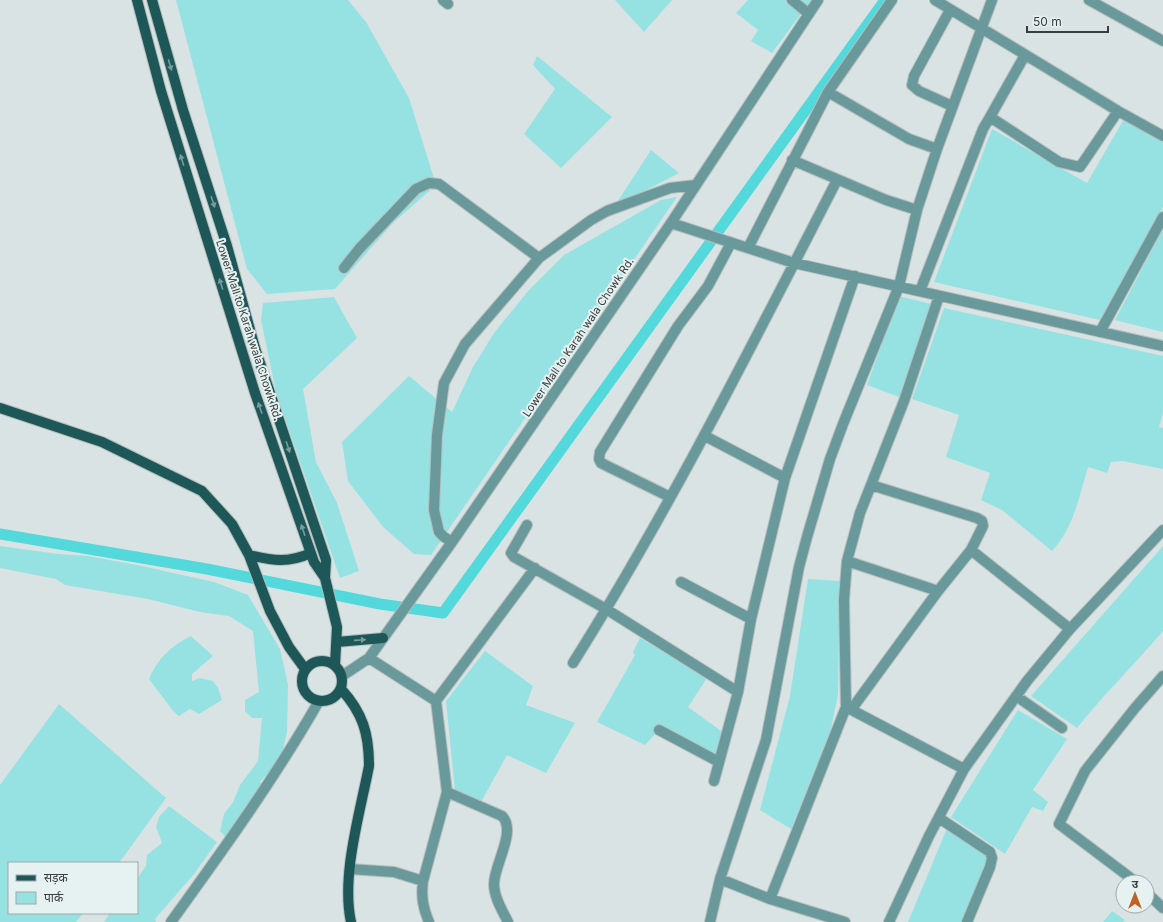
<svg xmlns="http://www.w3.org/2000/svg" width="1163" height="922" font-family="Inter,'Noto Sans Devanagari',sans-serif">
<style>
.green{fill:#96e2e3}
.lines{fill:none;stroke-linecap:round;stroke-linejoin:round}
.canal{stroke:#53d8db;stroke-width:11}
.minor-casing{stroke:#b6bebe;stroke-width:12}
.major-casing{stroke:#b6bebe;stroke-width:12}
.minor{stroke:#69999a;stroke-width:10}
.major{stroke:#1e5758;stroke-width:10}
.oneway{fill:#789c9d}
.labels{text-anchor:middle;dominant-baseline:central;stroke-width:4;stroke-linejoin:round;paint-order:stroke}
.street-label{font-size:11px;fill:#393d3d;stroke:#e6f1f1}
</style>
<rect width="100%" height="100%" fill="#d9e3e3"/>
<path class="green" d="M176 0H348L366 22 409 98 436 185 393 223 335 289 267 294 247 269Z
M615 0H672L644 32Z
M748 0H811L772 53 751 41 758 30 736 13Z
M537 56 612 117 561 168 524 134 555 89 533 65Z
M1124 119 1163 142V207L1100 320 934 282 992 129 1087 183Z
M651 150 679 173 614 207Z
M677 197 431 555 414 554 383 527 348 481 342 442 409 376 452 412 473 367 494 333 529 290 564 255 661 200Z
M1163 229V332L1115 320Z
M899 296 931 304 899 397 867 385Z
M334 297 357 338 303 389 316 462 337 503 359 571 340 578 276 392 261 320 263 303Z
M944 308 1163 356V413L1159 427 1163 428V469L1123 461 1111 462 1107 473 1088 467C1079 497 1074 527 1052 551L1002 510 981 500 990 473 946 457 959 415 912 399Z
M0 546 58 554 88 556 142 566 214 582 248 595 280 649 288 685 287 732 279 765 274 776 269 772 260 782 267 790 232 838 225 836 220 831 224 814 233 802 240 785 258 761 262 718H252L245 711V700L259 692 253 631 229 616 200 612 148 599 65 585 56 579 0 568Z
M1163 546V631C1135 664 1104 694 1077 728L1031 696Z
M808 579 840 581 838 695 830 733 791 829 760 810 790 696Z
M191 636 213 656 192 674V681L200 678 213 681 218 688 222 700 199 714 190 709 179 716 173 711 149 679C157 659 172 645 191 636Z
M640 638 707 678 688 707 724 733 717 758 661 728 645 745 597 722 635 655 633 652Z
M485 651 533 686 526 705 575 723 546 773 507 755 480 804 455 790 446 701Z
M59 704 166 798 119 863H9V913H83L76 922H0V785Z
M1018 710 1067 739 1033 790 1048 802 1043 811 1032 807 1005 854 951 817Z
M169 806 217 842 194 874 155 919 156 922H104L110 913H137V879L146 866 147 855 162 843 156 827 159 817Z
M948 826 997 863 973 922H908Z
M1112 911 1125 920 1123 922H1103Z"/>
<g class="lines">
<path class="canal" d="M0 534 207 569 380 604 443 613 885 0"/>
<defs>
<path id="minor" d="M443 0 448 4
M792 0 809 14
M935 0 1118 111 1163 136
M1089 0 1163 41
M950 10 914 76 912 85 919 91 952 106
M828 92 909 139 937 149
M990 117 1025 55
M792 160 886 200 917 210
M671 223 794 263 1163 346
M748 248 828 92 892 0
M344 268 359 249 416 189 429 183 439 184 539 258
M920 291 983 129 990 117 1059 162 1080 167 1118 111
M1100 332 1163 217
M705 436 785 478
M670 497 601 463 599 459 600 452 678 326 708 286 731 243
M527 525 511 553 514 557 606 609 738 692
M452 542 444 537 439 532 434 510 437 435 444 383 465 344 539 258 591 220 607 211 670 188 696 185
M971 550 1070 629
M847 561 938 591
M681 582 751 619 785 478 855 276
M369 658 436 701 447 792 423 881C421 897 423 908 429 922
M573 663C671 507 753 343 837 180
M342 676 369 658 452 542 671 223 818 0
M1016 696 1062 728
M436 701 535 568
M846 707 964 769
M851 710 938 591 971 550 983 526 982 521 977 518 871 485
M659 730 719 762
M714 781 738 692 751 619
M447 792 502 816C517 831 494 865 494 884 494 897 502 910 508 922
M939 818 990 852 992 858 990 867 967 922
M350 869 394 872 423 881
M720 879 770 899 845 922
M1136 882 1059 824 1085 771 1135 708 1163 676
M1147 893 1163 908
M770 899 846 707 844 600 847 561 860 513 904 401 939 296
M171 922C223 850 275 778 319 701
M710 922 720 879 766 740 799 567 807 537 830 459 843 424 899 286 917 210 937 149 992 0
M889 922 929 836 964 769 1027 681 1070 629 1163 530"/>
<path id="major" d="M137 0 161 91 255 393 314 562 325 578 337 627 335 665
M152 0 183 110 227 246 255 348 326 560 325 578
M0 408 102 442 202 491 232 524 249 555 270 611 289 647 305 669
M249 555C273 561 289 563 311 553
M337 642 383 638
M302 681a20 20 0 1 1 40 0a20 20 0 1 1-40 0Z
M341 689C363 713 369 734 369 766 360 813 341 876 351 922"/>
</defs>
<use href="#minor" class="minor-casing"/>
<use href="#major" class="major-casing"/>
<use href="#minor" class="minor"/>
<use href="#major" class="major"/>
</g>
<defs><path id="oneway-solid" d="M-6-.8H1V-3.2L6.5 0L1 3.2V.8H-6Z"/></defs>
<g class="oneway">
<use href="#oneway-solid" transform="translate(170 65) rotate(74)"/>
<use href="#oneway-solid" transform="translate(182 160) rotate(-107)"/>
<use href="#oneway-solid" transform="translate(213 202) rotate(72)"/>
<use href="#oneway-solid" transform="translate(221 284) rotate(-107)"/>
<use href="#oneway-solid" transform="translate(260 408) rotate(-109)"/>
<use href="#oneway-solid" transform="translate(288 447) rotate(72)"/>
<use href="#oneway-solid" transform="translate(303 530) rotate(-109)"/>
<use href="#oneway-solid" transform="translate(360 640) rotate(-4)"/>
</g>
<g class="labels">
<g class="street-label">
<text transform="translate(249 330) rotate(72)">Lower Mall to Karah wala Chowk Rd.</text>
<text transform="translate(578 337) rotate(-56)">Lower Mall to Karah wala Chowk Rd.</text>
</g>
</g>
<rect x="8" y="862" width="130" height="52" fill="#e6f1f1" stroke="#a1a9a9"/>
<rect x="16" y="875" width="20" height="6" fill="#1e5758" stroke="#a1a9a9"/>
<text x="44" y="882" font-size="12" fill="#393d3d">सड़क</text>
<rect x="16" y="892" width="20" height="12" fill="#96e2e3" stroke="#a1a9a9"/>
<text x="44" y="902" font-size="12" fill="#393d3d">पार्क</text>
<g transform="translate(1135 894)"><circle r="19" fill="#e6f1f1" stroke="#a1a9a9"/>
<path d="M0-3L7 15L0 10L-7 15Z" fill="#c25f26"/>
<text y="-6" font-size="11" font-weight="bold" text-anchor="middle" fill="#393d3d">उ</text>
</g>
<path d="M1027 26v6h81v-6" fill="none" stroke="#393d3d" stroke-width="2"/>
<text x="1033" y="26" font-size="12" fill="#393d3d" stroke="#e6f1f1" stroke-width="3" paint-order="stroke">50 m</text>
</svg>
